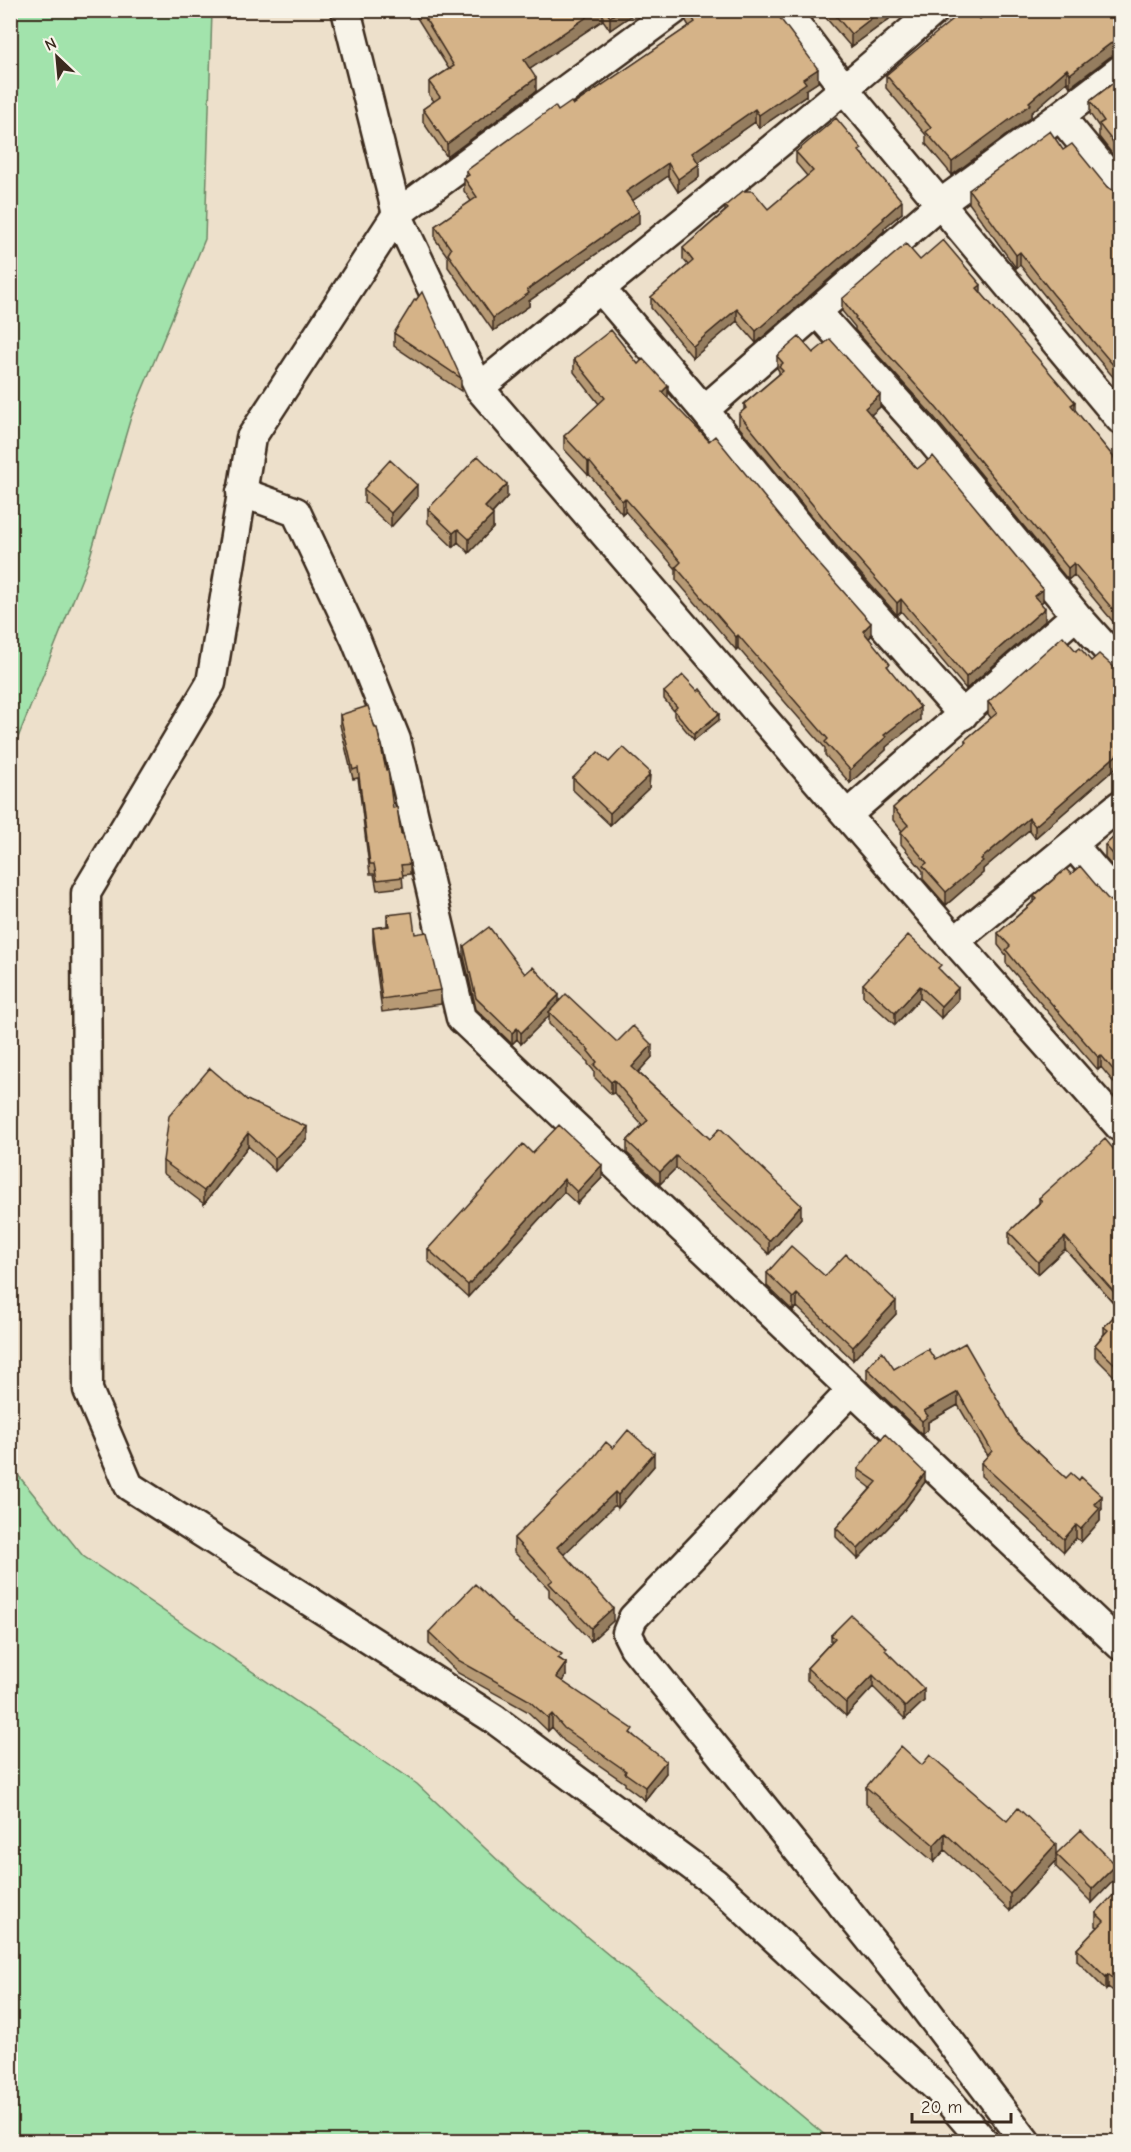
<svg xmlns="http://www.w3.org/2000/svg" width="1131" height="2152" font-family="'Comic Neue',sans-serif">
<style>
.green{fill:#a2e3ac;stroke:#6e8665;stroke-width:1.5}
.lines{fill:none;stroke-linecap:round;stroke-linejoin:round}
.minor-casing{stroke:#3b2a1e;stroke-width:33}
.minor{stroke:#f7f3e8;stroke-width:28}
.wall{fill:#b79a75;stroke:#3b2a1e;stroke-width:1.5}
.shaded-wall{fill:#957d5f;stroke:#3b2a1e;stroke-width:1.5}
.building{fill:#d5b388;stroke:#3b2a1e;stroke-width:1.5}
</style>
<rect width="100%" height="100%" fill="#ede0cb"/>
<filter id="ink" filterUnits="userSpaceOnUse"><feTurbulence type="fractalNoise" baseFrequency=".0167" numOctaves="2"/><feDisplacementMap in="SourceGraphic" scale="12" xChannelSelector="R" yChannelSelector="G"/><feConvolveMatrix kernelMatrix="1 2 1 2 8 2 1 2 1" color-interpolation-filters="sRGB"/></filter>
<g filter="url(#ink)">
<path class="green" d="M11 10 212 11 205 239 131 417 88 563 11 755Z
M10 1465 83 1556 417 1784 520 1881 832 2141H11Z"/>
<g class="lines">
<defs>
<path id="minor" d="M346 10 397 214 251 438 211 683 86 893 88 1390 129 1486 494 1719 715 1883 939 2090 984 2142
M674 10 397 214 479 388 955 941 1120 1127
M785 10 845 90 1120 419
M1120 70 1060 116 1120 189
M600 288 704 410 940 204 1060 116
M817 312 921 428 1076 615
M479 388C631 262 787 141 935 10
M704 410 825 559 963 715
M241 492 296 512 356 640 396 740 461 1018 1120 1645
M847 815 1076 615 1120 664
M1073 845 1120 900
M955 941 1120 805
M851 1391 633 1618 627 1633 634 1647 914 1994 1026 2142"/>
</defs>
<use href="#minor" class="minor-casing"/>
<use href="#minor" class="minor"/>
</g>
<path class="wall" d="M414 10H639L610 30 603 20 530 69 536 91 447 157 423 122V109L434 101 429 95V82L449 69 414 13Z
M686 10H774L818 82 806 90V96L759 128 755 122 698 162 699 177 678 192 668 176 632 201 639 224 529 301V306L493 331 448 267V257L435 239V226L471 201 464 191V178L466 177V171L558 111 573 105 689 26 686 21Z
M819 10H893L889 14V19L851 47Z
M1120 10V54H1117L1110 57 1070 87 1067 82 1031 113V117L952 175 926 144V135L886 88V75L980 19Z
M1120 78V164L1099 137V127L1090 114V101Z
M1063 150 1107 187 1114 191 1120 192V385L1053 306 1020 265 1016 268 969 203V190Z
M796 152 862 154 902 213 884 228V231L756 343 737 321 693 358 651 308V297L688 265 683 259V248L725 211V206L768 209 807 176 796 163Z
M920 260 981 293 1075 410 1120 465V630L1074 575 1068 580 934 417 855 330V327L842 311V299Z
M394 333 461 378V391L394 346Z
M813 353 880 407 871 415 917 469 1043 601 1041 603 1045 621 966 689 901 611 897 615 838 548 739 427V414L744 410V404L779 374V371L777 368V356Z
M574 359 638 364 871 636 869 639 890 670 920 720 886 747V750L850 783 825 755V748L738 648 736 650 676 580V569L625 511 622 514 589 474 588 475 564 449V436L599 404 574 372Z
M364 489 417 498 391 527 364 502Z
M507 497 492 514 493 528 469 553 458 542 453 547 428 523V509Z
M1076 651 1091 661 1115 668H1120V764L1035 838 1029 830 983 869V873L946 905 923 879V871L901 844V832L902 831 893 820V808L965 744V740L991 718 988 714V702Z
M664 692 719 720 694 740 674 716V711L664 699Z
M340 715 393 808 410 864V874L402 875 403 887 377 890 374 874H370L358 778 353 779 340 725Z
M650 772 649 788 610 825 573 790V778Z
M1120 832V875L1105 858V845Z
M1071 874 1114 903H1120V1090L1101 1067 1098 1070 1023 983 1006 963V955L998 945V933L1034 901V896Z
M387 915 441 990V1004L382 1012 373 941V928L387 926Z
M464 946 525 974 559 1001 617 1042 652 1057 638 1072 710 1139 801 1218 769 1254 676 1168 660 1184 627 1153V1141L642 1125 614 1093 611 1094 594 1077V1071L588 1064V1062L549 1024V1016L521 1044 517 1039 512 1044 476 1009 464 957Z
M941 971 958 1000 941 1018 920 998 895 1025 863 996V984Z
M247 1100 307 1139 275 1171 248 1146 204 1204 163 1173V1161Z
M532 1153 602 1178 577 1204 564 1192 468 1297 428 1261V1249Z
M1120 1157V1382L1095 1357V1345L1104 1334V1327L1120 1310 1065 1249 1038 1274 1009 1244V1232L1039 1203V1198Z
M767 1273 825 1276 896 1314 853 1360 797 1307 793 1311 767 1286Z
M935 1360 1017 1433 1066 1478 1102 1509 1100 1511V1521L1081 1542 1076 1538 1064 1552 981 1476V1463L988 1456 958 1405 928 1422V1429L922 1434 867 1381V1368L894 1369Z
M613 1448 654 1466 618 1508 615 1505 563 1554 613 1621 591 1641 549 1596V1589L514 1552V1538Z
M858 1469 925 1482 902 1513 858 1559 836 1537V1528L871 1488 858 1478Z
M515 1623 562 1661 566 1676 562 1681 633 1735 666 1773 645 1800 625 1785V1783L564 1741 552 1727 548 1731 527 1711 458 1673 429 1644V1632Z
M831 1635 887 1652 924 1701 905 1719 873 1687 846 1716 807 1680V1668L831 1642Z
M922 1765 1056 1854 1116 1878 1092 1903 1056 1867V1861L1010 1911 945 1850 934 1862 866 1804V1787Z
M1120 1896V1996L1108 1987 1106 1990 1077 1961V1949L1098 1927 1096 1926V1913Z"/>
<path class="shaded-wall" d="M597 10H603V20L524 73V60Z
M620 10H639L610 30V17Z
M882 10H893L889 14V19L851 47V34Z
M1117 41V54L1110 57 1070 87V74L1110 44Z
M818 69V82L806 90V96L759 128V115L803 79Z
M1067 69V82L1031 113V117L952 175V162L1029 102Z
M536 78V91L447 157V144Z
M755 109V122L692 166V153Z
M668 163V176L626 205V192Z
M699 164V177L678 192V179Z
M902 201V213L884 228V231L756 343V331Z
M639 211V224L529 301V306L493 331V318L527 290Z
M1020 252V265L1016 268V255Z
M981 285V297L977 288Z
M737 309V321L693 358V346Z
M668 386V399L662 392Z
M880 395V407L865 420V408Z
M1075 402V414L1071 405Z
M589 461V474L588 475V462Z
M507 484V497L485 521V507Z
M417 485V498L391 527V513Z
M625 498V511L622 514V501Z
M493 515V528L469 553V539Z
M458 529V542L453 547V533Z
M1074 563V575L1068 580V568Z
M1043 589V601L1034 609V596Z
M901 599V611L897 615V603Z
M1045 608V621L966 689V677Z
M871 623V636L863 644V631Z
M738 635V648L736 650V637Z
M920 707V720L886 747V750L850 783V770L884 735Z
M719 714V720L694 740V734Z
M1120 752V764L1035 838V826Z
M650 772 649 788 610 825V813Z
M1029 818V830L983 869V873L946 905V892L981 859Z
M920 986V998L895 1025V1013Z
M958 988V1000L941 1018V1006Z
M559 995V1006L549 1012V1016L521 1044V1033Z
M517 1028V1039L512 1044V1033Z
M652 1045V1057L632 1079V1067Z
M1101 1055V1067L1098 1070V1057Z
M614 1080V1093L611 1094V1082Z
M307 1127V1139L275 1171V1158Z
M248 1133V1146L204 1204V1191Z
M676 1156V1168L660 1184V1172Z
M602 1165V1178L577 1204V1192Z
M1120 1167V1179L1114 1172Z
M564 1179V1192L468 1297V1285Z
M801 1205V1218L769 1254V1241Z
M1065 1237V1249L1038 1274V1262Z
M797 1294V1307L793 1311V1298Z
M896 1301V1314L853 1360V1347Z
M958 1392V1405L928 1422V1429L922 1434V1421L924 1411Z
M654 1453V1466L618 1508V1495Z
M925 1473V1482L902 1513 858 1559V1549Z
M615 1492V1505L557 1561V1547Z
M1102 1496V1509L1100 1511V1521L1081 1542V1529L1094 1504Z
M1076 1525V1538L1064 1552V1539Z
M613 1608V1621L591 1641V1628Z
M566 1663V1676L556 1690V1677Z
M873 1675V1687L846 1716V1703Z
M924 1689V1701L905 1719V1707Z
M552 1714V1727L548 1731V1718Z
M666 1761V1773L645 1800V1787Z
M945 1833V1850L934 1862V1845Z
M1056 1844V1861L1010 1911V1894Z
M1116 1865V1878L1092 1903V1889Z
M1108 1974V1987L1106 1990V1977Z"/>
<path class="building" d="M420 10H597L524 60 536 78 447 144 423 109 440 97 429 82 454 66Z
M605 10H620L610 17Z
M687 10H774L818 69 803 79 806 83 759 115 755 109 692 153 699 164 678 179 668 163 626 192 639 211 527 290 529 293 493 318 448 254 451 249 435 226 477 197 464 178 469 175 466 171 555 106 558 111 571 102 573 105 695 22Z
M831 10H882L851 34Z
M964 10H972L980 19 991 10H1120V41H1117L1110 44 1070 74 1067 69 1029 102 1031 104 952 162 926 132 931 128 886 75Z
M1120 78V151L1099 124 1104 121 1090 101Z
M836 118 862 149 859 151 902 201 883 218 884 219 756 331 737 309 693 346 651 297 693 261 683 248 728 209 725 206 743 191H753L768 209 813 171 796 152Z
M1050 131 1063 150 1072 144 1107 187 1114 191 1120 192V373L1053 294 1020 252 1016 255 969 190Z
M943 240 981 285 977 288 1075 402 1071 405 1120 465V618L1074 563 1068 568 934 405 855 318 856 317 842 299 906 244 920 260Z
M422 292 461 378 394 333 415 299 416 300Z
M611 330 638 364 643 359 668 386 662 392 709 441 715 436 812 556 871 623 863 631 890 664 887 666 920 707 884 735 886 737 850 770 825 742 828 739 738 635 736 637 676 567 681 562 625 498 622 501 589 461 588 462 564 436 605 398 574 359Z
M799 337 813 353 830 339 880 395 865 408 917 469 933 456 1043 589 1034 596 1045 608 966 677 901 599 897 603 838 536 739 414 746 408 744 404 783 371 779 367 783 363 777 356Z
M478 456 507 484 485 507 493 515 469 539 458 529 453 533 428 509Z
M390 460 417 485 391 513 364 489Z
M1063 636 1076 651 1080 648 1091 661 1099 654 1115 668H1120V752L1035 826 1029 818 981 859 983 861 946 892 923 866 927 863 901 832 908 825 893 808 966 742 965 740 997 713 988 702Z
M683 675 698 691 700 689 719 714 694 734 674 710 677 707 664 692Z
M368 706 375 728H377L386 770H388L393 808 397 807 401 834H403L410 864 401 865 403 877 377 880 374 864H370L358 768 353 770 340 715Z
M623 747 650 772 648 774 649 776 610 813 573 778 598 752 609 762Z
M1120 832V862L1105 845Z
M1080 866 1107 898 1114 903H1120V1078L1101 1055 1098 1057 1023 971 1006 950 1010 946 998 933 1037 899 1034 896 1066 869 1071 874Z
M412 912 415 934 427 932 441 990 382 999 373 928 389 926 387 915Z
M489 927 525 974 533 967 559 995 521 1033 517 1028 512 1033 476 998 464 946Z
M908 935 941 965 938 968 958 988 941 1006 920 986 895 1013 863 984Z
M566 994 617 1042 633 1026 652 1045 632 1067 710 1139 720 1128 801 1205 769 1241 676 1156 660 1172 627 1141 648 1120 614 1080 611 1082 594 1065 597 1062 588 1051 589 1050 549 1012Z
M210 1068 247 1100 307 1127 275 1158 248 1133 204 1191 163 1161 169 1116Z
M559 1125 602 1165 577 1192 564 1179 468 1285 428 1249 523 1144 532 1153Z
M1105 1139 1120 1157V1167L1114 1172 1120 1178V1299L1065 1237 1038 1262 1009 1232 1042 1201 1039 1198Z
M791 1246 825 1276 846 1254 896 1301 853 1347 797 1294 793 1298 767 1273Z
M1120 1310V1369L1095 1345 1108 1330 1104 1327Z
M965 1343 1017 1433 1066 1478 1071 1473 1079 1480 1081 1477 1102 1496 1094 1504 1100 1508 1081 1529 1076 1525 1064 1539 981 1463 992 1451 958 1392 924 1411 928 1416 922 1421 867 1368 882 1351 894 1369 928 1349 935 1360Z
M628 1430 654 1453 618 1495 615 1492 557 1547 613 1608 591 1628 549 1583 553 1580 514 1538 584 1469 606 1442 613 1448Z
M885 1434 925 1473 902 1504 858 1549 836 1528 877 1482 858 1469Z
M475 1584 515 1623 562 1654 558 1658 566 1663 556 1677 633 1729 630 1733 666 1761 645 1787 625 1773 626 1771 564 1728 552 1714 548 1718 527 1699 458 1660 429 1632Z
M851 1615 887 1648 885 1650 924 1689 905 1707 873 1675 846 1703 807 1668 835 1638 831 1635Z
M901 1746 922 1765 930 1755 1007 1821 1018 1808 1056 1844 1010 1894 945 1833 934 1845 866 1787Z
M1081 1830 1116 1865 1092 1889 1056 1854Z
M1116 1892 1120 1896V1984L1108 1974 1106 1977 1077 1949 1104 1921 1096 1913Z"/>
</g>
<rect width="1131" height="2152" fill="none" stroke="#f7f3e8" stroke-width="36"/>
<rect x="18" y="18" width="1095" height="2116" fill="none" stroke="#3b2a1e" stroke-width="2" filter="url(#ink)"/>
<g transform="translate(57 57) rotate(334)" stroke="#f7f3e8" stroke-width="4.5" paint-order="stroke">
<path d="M0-4.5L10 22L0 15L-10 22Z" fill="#3b2a1e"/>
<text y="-9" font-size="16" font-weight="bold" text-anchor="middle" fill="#3b2a1e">N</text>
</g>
<path d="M912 2113v9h99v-9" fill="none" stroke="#3b2a1e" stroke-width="3"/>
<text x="921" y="2113" font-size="18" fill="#3b2a1e" stroke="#f7f3e8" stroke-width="4.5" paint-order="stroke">20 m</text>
</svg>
